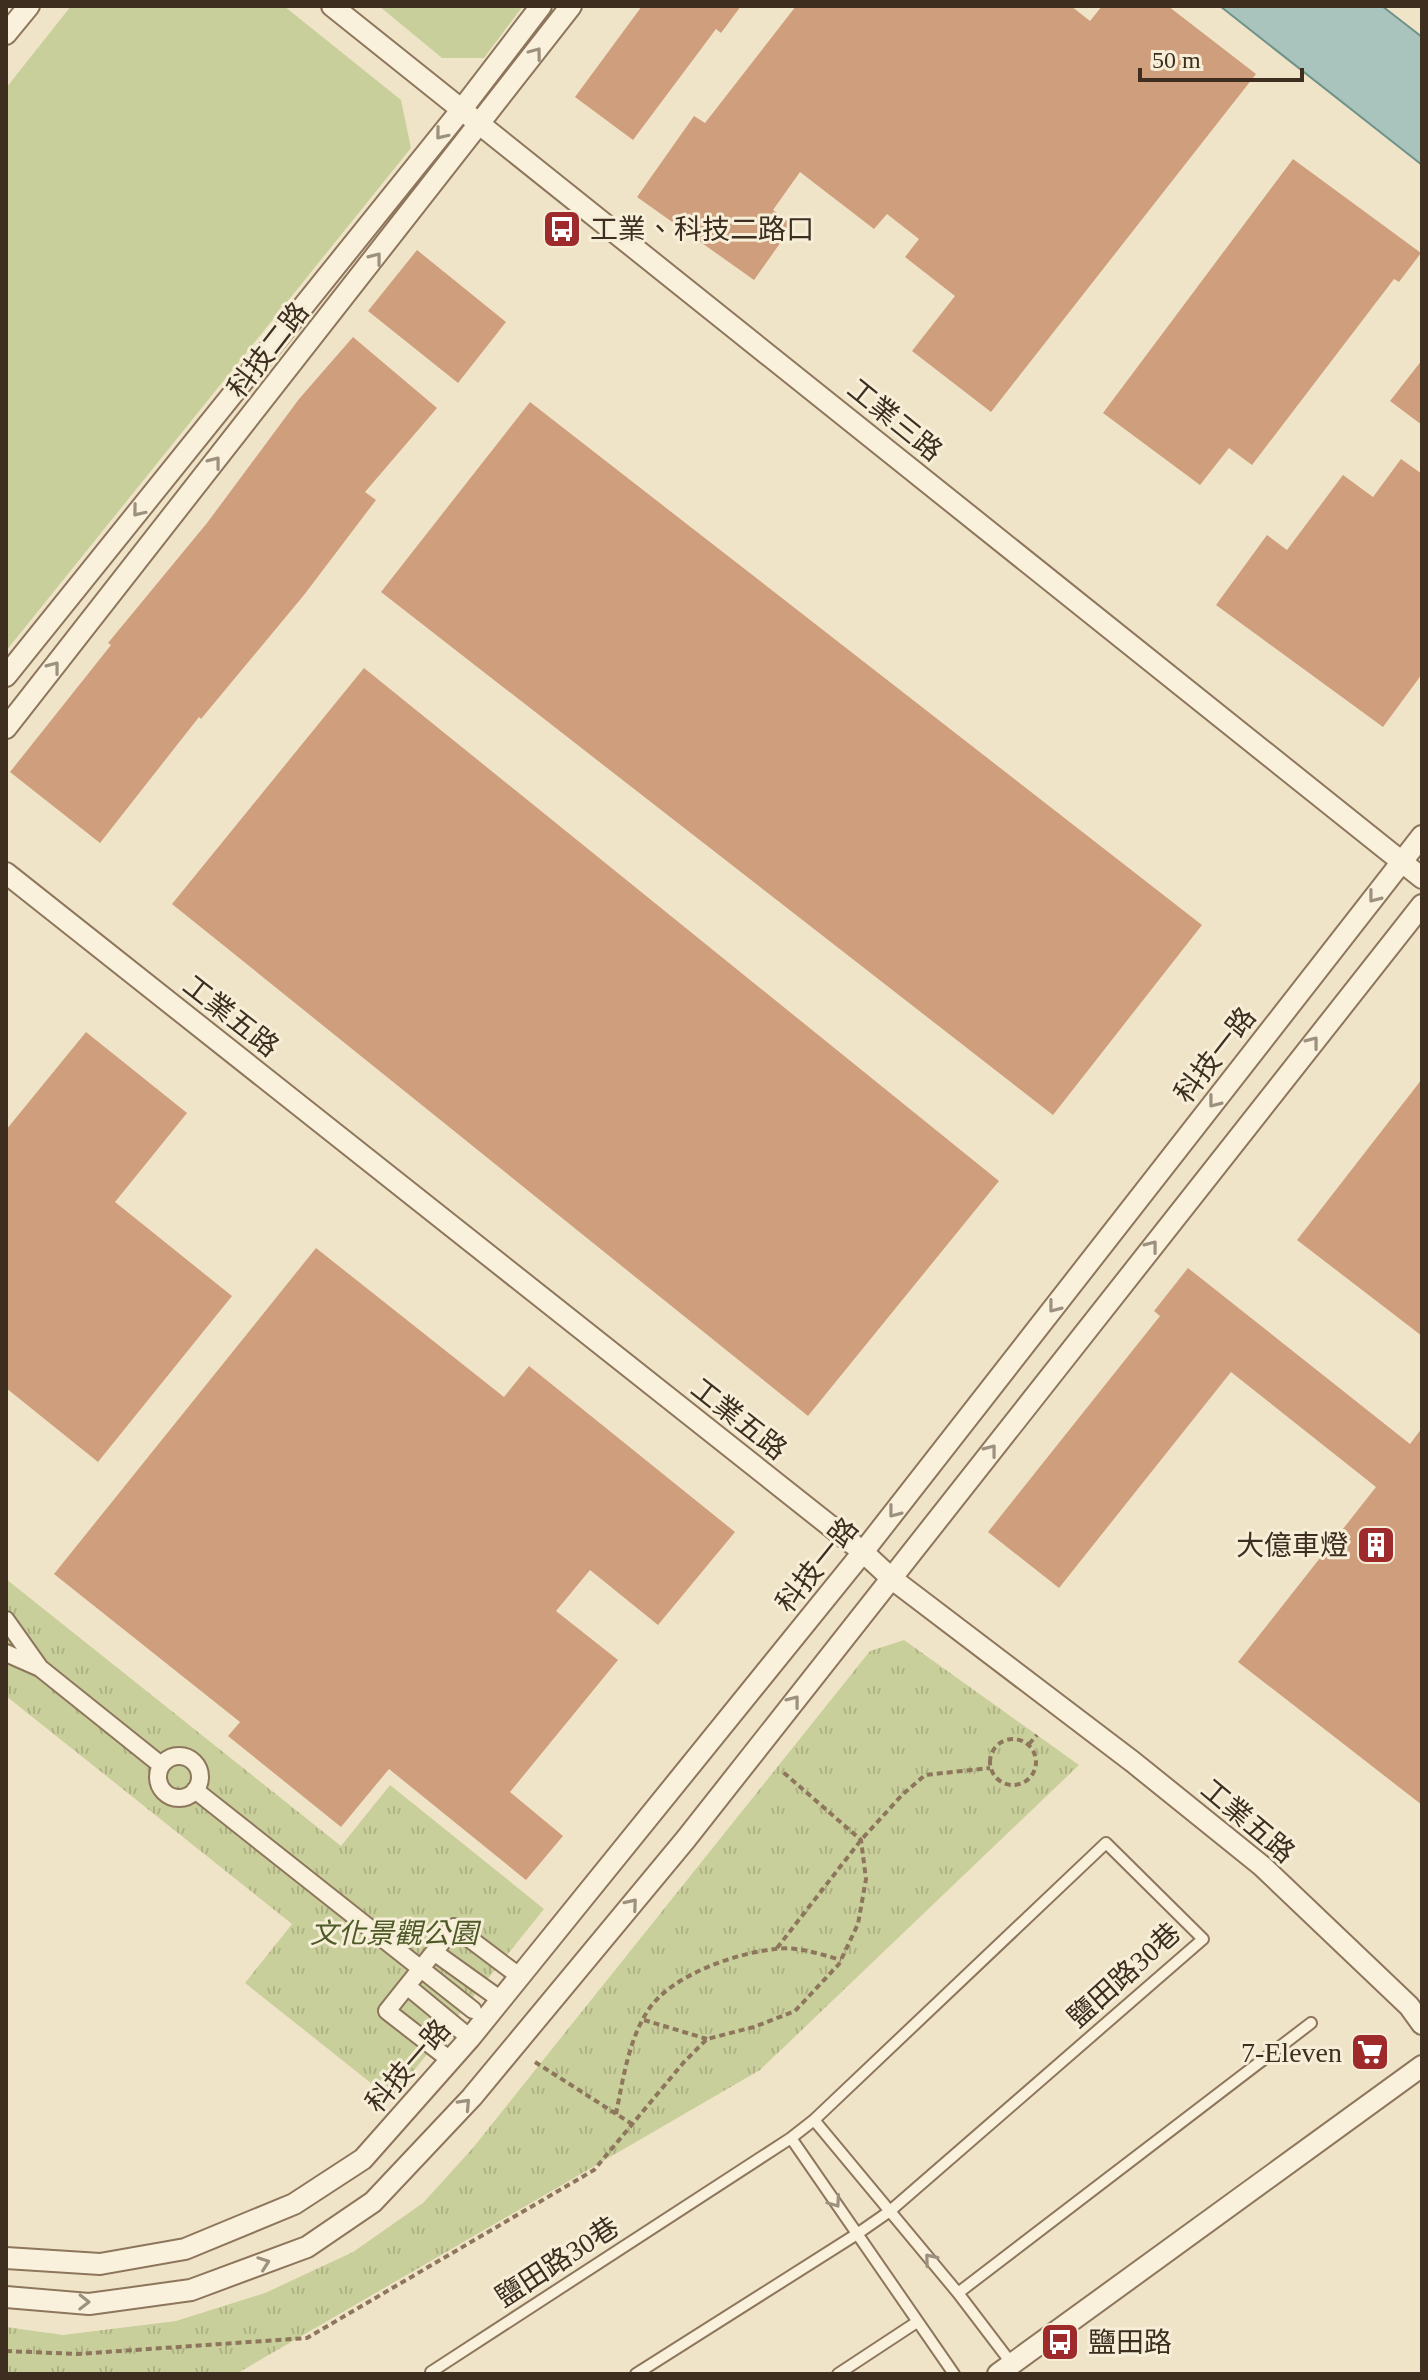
<svg xmlns="http://www.w3.org/2000/svg" width="1428" height="2380" font-family="'Times New Roman','Noto Sans TC',serif">
<style>
.grass{fill:#c9cf9b}
.park{fill:url(#park-tufts)}
.water{fill:#a9c4bc;stroke:#6f938a;stroke-width:2}
.building{fill:#cf9f7d}
.lines{fill:none;stroke-linecap:round;stroke-linejoin:round}
.service-casing{stroke:#8d765c;stroke-width:14}
.pedestrian-casing{stroke:#8d765c;stroke-width:20}
.minor-casing{stroke:#8d765c;stroke-width:24}
.path{stroke:#8d765c;stroke-width:4;stroke-dasharray:6 4;stroke-linecap:butt}
.service{stroke:#faf1dc;stroke-width:10}
.pedestrian{stroke:#faf1dc;stroke-width:16}
.minor{stroke:#faf1dc;stroke-width:20}
.oneway{stroke:#9c907e}
.labels{text-anchor:middle;dominant-baseline:central;stroke-width:6;stroke-linejoin:round;paint-order:stroke}
.poi-label{font-size:28px;fill:#3d2e20;stroke:#f7eed8;text-anchor:start}
.street-label{font-size:28px;fill:#3d2e20;stroke:#f7eed8}
.park-label{font-size:28px;font-style:italic;fill:#4d5a26;stroke:#f7eed8}
</style>
<defs>
<pattern id="park-tufts" width="24" height="20" patternUnits="userSpaceOnUse" patternTransform="scale(2)"><rect width="24" height="20" fill="#c9cf9b"/><path d="M3 7l-1-3M5 7V3M7 7l1-3M15 17l-1-3M17 17v-4M19 17l1-3" fill="none" stroke="#aeb285"/></pattern>
</defs>
<rect width="100%" height="100%" fill="#f0e4c8"/>
<path class="grass" d="M71 6H284L401 100 411 148 6 651V88Z
M379 6H523L484 58H442Z"/>
<path class="park" d="M6 1579 341 1846 390 1785 544 1909 391 2099 245 1983 292 1924 6 1696Z
M904 1640 1079 1765 760 2070 236 2374H6V2327L63 2335 176 2321 265 2293 353 2252 423 2203 472 2149 870 1651Z"/>
<path class="water" d="M1220 6H1382L1422 37V165Z"/>
<path class="building" d="M642 6H741L721 33 716 29 633 140 575 97Z
M796 6H1071L1090 21 1102 6H1168L1256 74 991 412 912 351 955 296 905 257 919 239 887 214 874 229 800 172 773 210 793 225 754 280 637 197 694 116 705 123Z
M1293 159 1421 253 1399 282 1394 279 1252 465 1229 448 1200 485 1103 413Z
M417 250 506 322 458 383 368 311Z
M353 337 437 408 365 492 376 500 304 595 201 719 199 717 100 843 10 772 111 645 108 643 207 523 299 399Z
M1422 360V425L1390 401Z
M530 402 1202 925 1053 1115 381 592Z
M1401 459 1422 474V674L1383 727 1216 605 1267 535 1287 550 1343 475 1373 497Z
M364 668 999 1181 808 1416 172 904Z
M86 1032 187 1113 115 1202 232 1296 98 1462 6 1388V1130Z
M1422 1079V1336L1297 1240Z
M316 1248 504 1397 529 1366 735 1532 658 1625 590 1570 556 1611 618 1660 510 1792 563 1836 526 1880 389 1769 341 1827 228 1736 240 1722 54 1574Z
M1188 1268 1410 1444 1422 1428V1805L1238 1662 1376 1487 1231 1372 1059 1588 988 1532 1160 1316 1154 1311Z"/>
<g class="lines">
<defs>
<path id="service" d="M814 2120 958 2293 1012 2364
M791 2138 954 2374
M958 2293 1311 2023
M433 2374 431 2372 791 2138 814 2120 1106 1843 1203 1939 890 2211 857 2234 636 2374
M838 2374 917 2322"/>
<path id="pedestrian" d="M6 1620 40 1668
M6 1653 40 1668 161 1765
M158 1777a21 21 0 1 1 42 0a21 21 0 1 1-42 0Z
M195 1790 473 2010
M434 1952 501 2000
M407 1986 470 2038
M450 2060 387 2011 454 1927 519 1976"/>
<path id="minor" d="M332 6 1422 878
M6 34 29 6
M6 676 462 109 541 6
M6 728 571 6
M6 873 863 1552 891 1578 1133 1762 1262 1866 1409 2006 1422 2024
M6 2258 100 2264 185 2249 294 2204 363 2159 470 2038 863 1552 1422 836
M6 2297 89 2304 191 2290 307 2247 373 2202 472 2097 686 1839 1422 905
M998 2374 1422 2066"/>
</defs>
<use href="#service" class="service-casing"/>
<use href="#pedestrian" class="pedestrian-casing"/>
<use href="#minor" class="minor-casing"/>
<path class="path" d="M990 1762a23 23 0 1 1 46 0a23 23 0 1 1-46 0Z
M1029 1744 1037 1735
M777 1948 861 1840 902 1795 925 1775 990 1768
M644 2020 707 2039
M535 2062 632 2124
M616 2114C623 2079 629 2038 649 2009 672 1975 736 1953 775 1949 797 1946 820 1954 841 1960
M6 2351 77 2354 307 2338 594 2170 684 2062 707 2039 754 2027 795 2011 839 1964 858 1924 866 1879 861 1840 783 1772"/>
<use href="#service" class="service"/>
<use href="#pedestrian" class="pedestrian"/>
<use href="#minor" class="minor"/>
</g>
<defs><path id="oneway-chevron" d="M-2-3.5L2.5 0L-2 3.5" fill="none" stroke-width="1.6" stroke-linecap="round" stroke-linejoin="round" transform="scale(2)"/></defs>
<g class="oneway">
<use href="#oneway-chevron" transform="translate(536 53) rotate(-53)"/>
<use href="#oneway-chevron" transform="translate(441 134) rotate(129)"/>
<use href="#oneway-chevron" transform="translate(376 258) rotate(-52)"/>
<use href="#oneway-chevron" transform="translate(215 462) rotate(-52)"/>
<use href="#oneway-chevron" transform="translate(138 511) rotate(129)"/>
<use href="#oneway-chevron" transform="translate(54 667) rotate(-52)"/>
<use href="#oneway-chevron" transform="translate(1374 897) rotate(128)"/>
<use href="#oneway-chevron" transform="translate(1313 1042) rotate(-52)"/>
<use href="#oneway-chevron" transform="translate(1214 1102) rotate(128)"/>
<use href="#oneway-chevron" transform="translate(1152 1246) rotate(-52)"/>
<use href="#oneway-chevron" transform="translate(1054 1307) rotate(128)"/>
<use href="#oneway-chevron" transform="translate(991 1450) rotate(-52)"/>
<use href="#oneway-chevron" transform="translate(894 1512) rotate(128)"/>
<use href="#oneway-chevron" transform="translate(794 1701) rotate(-52)"/>
<use href="#oneway-chevron" transform="translate(632 1904) rotate(-50)"/>
<use href="#oneway-chevron" transform="translate(465 2104) rotate(-47)"/>
<use href="#oneway-chevron" transform="translate(835 2202) rotate(55)"/>
<use href="#oneway-chevron" transform="translate(930 2259) rotate(-130)"/>
<use href="#oneway-chevron" transform="translate(264 2263) rotate(-20)"/>
<use href="#oneway-chevron" transform="translate(84 2302) rotate(1)"/>
</g>
<defs>
<symbol id="bus-square" viewBox="-11 -11 22 22"><rect x="-9" y="-9" width="18" height="18" rx="4" fill="#9e2a2b" stroke="#f7eed8"/><path d="M-5-6H5V4H4V6H2V4H-2V6H-4V4H-5ZM-3.5-4V0h7V-4ZM-3.5 1.2v1.5H-2V1.2ZM2 1.2v1.5H3.5V1.2Z" fill="#fff"/></symbol>
<symbol id="building-square" viewBox="-11 -11 22 22"><rect x="-9" y="-9" width="18" height="18" rx="4" fill="#9e2a2b" stroke="#f7eed8"/><path d="M-4-6H4V6H1V3H-1V6H-4ZM-2.5-4.3h1.7v1.8h-1.7ZM.8-4.3h1.7v1.8H.8ZM-2.5-1h1.7V.8h-1.7ZM.8-1h1.7V.8H.8Z" fill="#fff"/></symbol>
<symbol id="supermarket-square" viewBox="-11 -11 22 22"><rect x="-9" y="-9" width="18" height="18" rx="4" fill="#9e2a2b" stroke="#f7eed8"/><path d="M-6-5.5h2.5l.6 2H6L4.5 2H-2.5L-4.4-4H-6ZM-1.5 3.2a1.3 1.3 0 1 0 .1 0ZM3 3.2a1.3 1.3 0 1 0 .1 0Z" fill="#fff"/></symbol>
</defs>
<g fill-rule="evenodd">
<use href="#bus-square" x="540" y="207" width="44" height="44"/>
<use href="#building-square" x="1354" y="1523" width="44" height="44"/>
<use href="#supermarket-square" x="1348" y="2030" width="44" height="44"/>
<use href="#bus-square" x="1038" y="2320" width="44" height="44"/>
</g>
<g class="labels">
<g class="poi-label">
<text x="590" y="229">工業、科技二路口</text>
<text x="1348" y="1545" text-anchor="end">大億車燈</text>
<text x="1342" y="2052" text-anchor="end">7-Eleven</text>
<text x="1088" y="2342">鹽田路</text>
</g>
<g class="street-label">
<text transform="translate(268 350) rotate(-52)">科技二路</text>
<text transform="translate(895 420) rotate(39)">工業三路</text>
<text transform="translate(231 1016) rotate(38)">工業五路</text>
<text transform="translate(1215 1055) rotate(-52)">科技一路</text>
<text transform="translate(739 1419) rotate(38)">工業五路</text>
<text transform="translate(817 1565) rotate(-51)">科技一路</text>
<text transform="translate(1248 1821) rotate(40)">工業五路</text>
<text transform="translate(1124 1975) rotate(-42)">鹽田路30巷</text>
<text transform="translate(408 2066) rotate(-49)">科技一路</text>
<text transform="translate(557 2262) rotate(-33)">鹽田路30巷</text>
</g>
<g class="park-label">
<text x="394" y="1933">文化景觀公園</text>
</g>
</g>
<rect width="1428" height="2380" fill="none" stroke="#3d2e20" stroke-width="16"/>
<path d="M1140 68v12h162v-12" fill="none" stroke="#3d2e20" stroke-width="4"/>
<text x="1152" y="68" font-size="24" fill="#3d2e20" stroke="#f7eed8" stroke-width="6" paint-order="stroke">50 m</text>
</svg>
